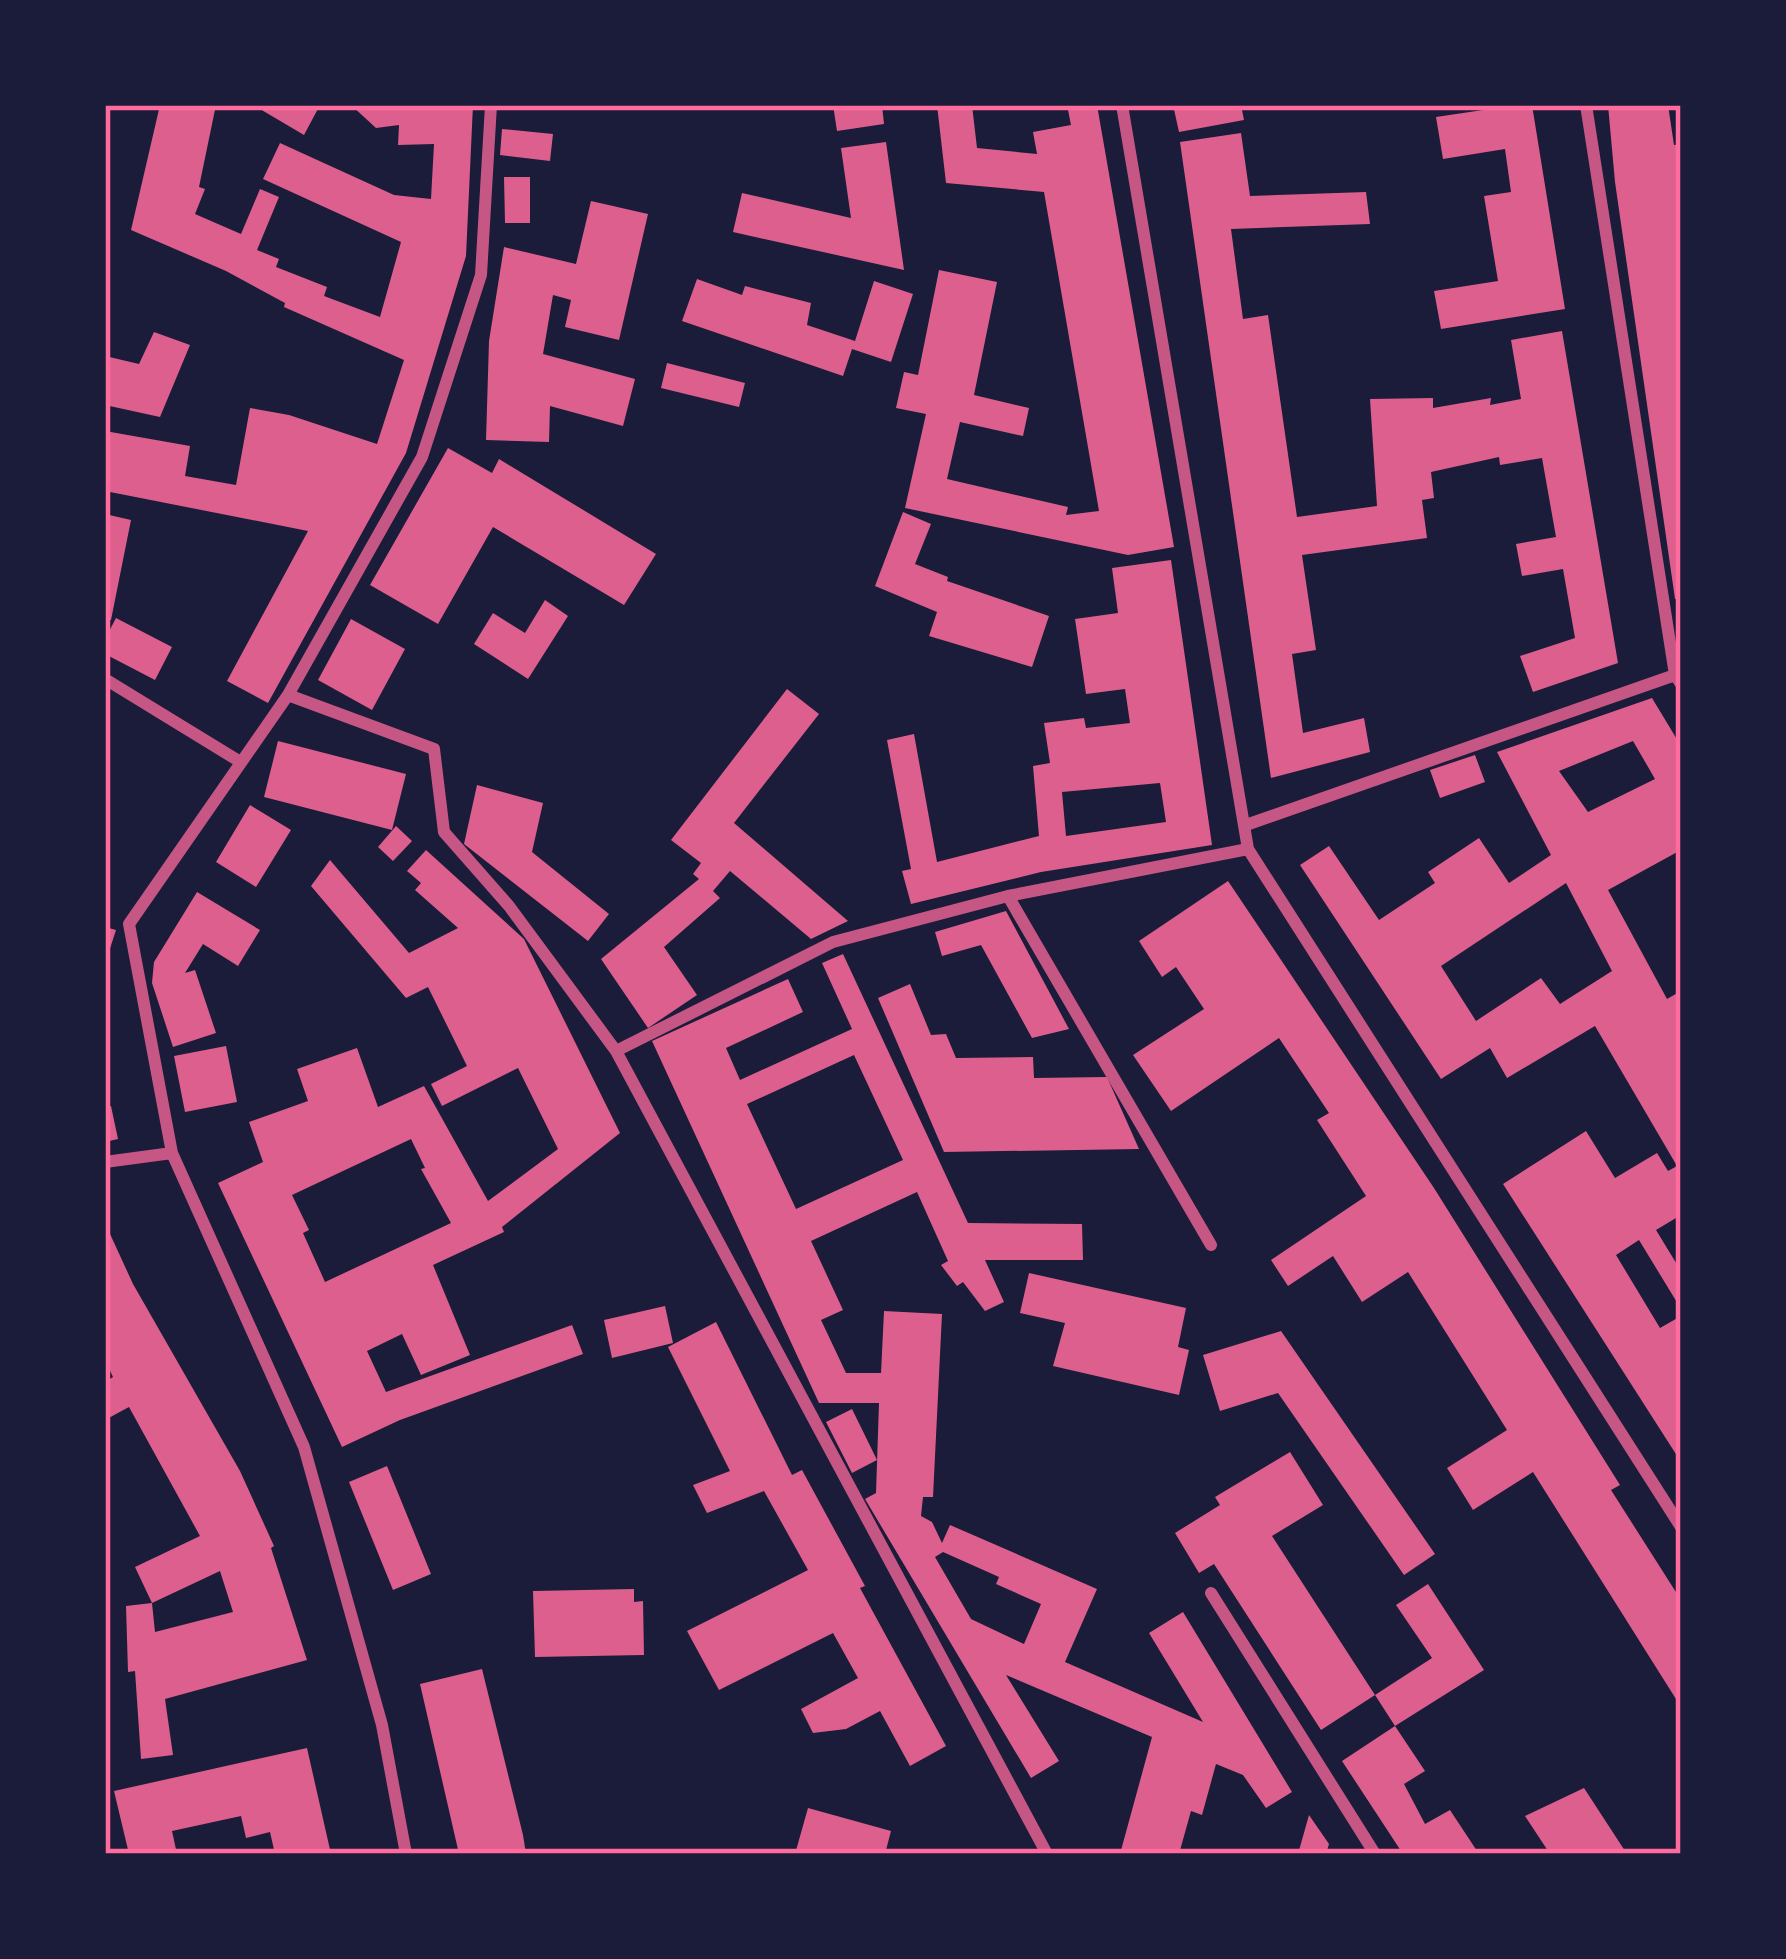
<svg xmlns="http://www.w3.org/2000/svg" width="1786" height="1959" font-family="'PT Sans Narrow',sans-serif">
<style>
.building{fill:#dd5f8e;fill-rule:evenodd}
.lines{fill:none;stroke-linecap:round;stroke-linejoin:round}
.minor{stroke:#c65784;stroke-width:12}
.neatline{fill:none;stroke:#ff6b9d;stroke-width:4.5}
</style>
<rect width="100%" height="100%" fill="#1b1b3a"/>
<path class="building" d="M160 105H216L199 187 205 189 195 214 241 234 260 189 279 197 257 250 279 259 276 267 327 287 324 296 380 317 401 242 263 179 280 143 394 195 431 199 434 144 398 145 399 125 376 128 351 105H473L466 256 406 453 268 703 227 681 308 531 105 491V431L190 446 185 476 236 485 250 408 289 415 377 444 404 360 284 307 285 303 226 271 131 230Z
M253 105H320L304 135Z
M833 105H882L884 124 837 131Z
M937 105H972L977 148 1037 154 1033 132 1071 125 1067 105H1097L1174 547 1128 555 905 508 926 414 896 408 904 372 918 375 939 270 997 282 974 395 1029 408 1023 436 960 422 947 479 1068 507 1066 515 1099 511 1044 192 946 183Z
M1173 105H1241L1244 120 1179 132Z
M1489 105H1532L1565 309 1441 329 1434 291 1498 281 1484 196 1511 192 1505 149 1443 159 1436 117 1490 109Z
M1608 105H1668L1674 145 1681 144V599H1675L1615 182Z
M502 129 553 134 550 161 500 155Z
M1241 133 1250 196 1366 192 1370 224 1231 229 1243 319 1268 315 1297 517 1377 506 1370 399 1433 398V408L1491 398 1490 405 1521 399 1511 340 1562 331 1618 663 1533 692 1520 656 1575 638 1563 569 1522 576 1516 544 1556 537 1542 458 1500 465 1499 457 1431 472 1434 498 1422 500 1427 538 1302 555 1316 650 1292 654 1303 733 1364 718 1370 752 1271 778 1180 142Z
M886 142 904 270 733 232 742 193 851 218 841 148Z
M504 177H530V223H505Z
M591 201 648 214 619 340 565 327 571 300 553 295 543 354 635 379 623 426 550 406 549 442 486 440 489 341 504 247 576 264Z
M697 279 742 295 745 286 811 303 807 325 855 341 874 281 913 294 891 362 852 349 843 376 682 321Z
M154 332 190 345 160 417 105 405V356L139 364Z
M667 363 745 383 739 407 661 388Z
M448 448 492 473 499 459 656 554 624 605 493 527 438 624 370 585Z
M903 512 931 524 915 564 948 577 947 581 1049 616 1032 667 929 636 937 612 875 586Z
M105 514 131 520 111 620 105 619Z
M1171 560 1212 845 1041 872 911 904 902 871 911 869 887 740 914 734 937 862 1039 836 1033 766 1050 763 1044 723 1084 718 1086 728 1130 723 1125 689 1086 694 1075 619 1118 613 1112 568ZM1160 783 1166 822 1066 836 1062 792Z
M545 600 568 616 528 679 474 644 493 613 525 633Z
M116 618 172 647 155 680 105 654V639Z
M351 619 405 649 372 710 318 680Z
M787 689 819 714 734 823 848 921 811 939 730 871 713 891 720 898 664 947 697 995 648 1028 601 959 699 879 693 874 701 863 671 840Z
M1652 698 1681 746V850L1608 890 1667 999 1681 991V1215L1656 1230 1681 1271V1309L1639 1240 1616 1255 1660 1328 1681 1316V1462L1503 1184 1586 1131 1615 1178 1657 1153 1668 1171 1677 1166 1595 1026 1507 1078 1490 1048 1441 1079 1300 865 1329 846 1379 920 1435 883 1428 872 1479 838 1509 883 1551 855 1497 752ZM1633 741 1655 779 1588 812 1559 771ZM1566 883 1612 971 1560 1004 1541 978 1476 1021 1441 966Z
M278 741 406 774 392 830 264 797Z
M1475 755 1485 782 1440 798 1430 770Z
M477 785 543 803 532 852 609 914 588 941 464 844Z
M250 805 291 830 256 887 216 862Z
M396 826 412 841 393 861 378 847Z
M426 850 524 939 620 1133 502 1227 504 1232 433 1265 470 1355 421 1375 402 1334 367 1351 386 1392 572 1325 583 1354 400 1420 342 1447 218 1183 263 1162 249 1122 308 1101 297 1069 357 1048 378 1107 424 1086 488 1201 558 1149 518 1068 442 1106 431 1084 467 1066 428 987 406 998 311 886 330 860 409 953 458 928 415 890 421 883 407 871ZM411 1139 425 1168 421 1169 451 1223 325 1282 303 1233 309 1230 292 1195Z
M1228 881 1434 1188 1620 1485 1611 1490 1681 1600V1707L1533 1472 1473 1510 1447 1468 1507 1430 1408 1272 1362 1302 1333 1256 1288 1286 1271 1260 1366 1196 1317 1120 1329 1113 1279 1038 1171 1111 1133 1055 1204 1009 1176 967 1162 977 1139 941Z
M197 892 260 930 238 966 203 944 185 973 195 970 216 1033 173 1047 152 983 154 962Z
M1006 911 1069 1029 1032 1038 981 945 942 956 935 932Z
M105 927 116 930 106 961 105 960Z
M843 954 968 1223 1082 1224 1083 1260H985L1004 1302 985 1311 963 1282 957 1286 941 1265 948 1261 917 1192 811 1241 843 1310 821 1320 846 1373H881L884 1311 942 1314 933 1497H923L921 1516 932 1522 942 1543 950 1525 1097 1589 1065 1662 1203 1722 1149 1633 1183 1612 1292 1792 1266 1808 1243 1775 1216 1764 1202 1815 1191 1811 1179 1854H1120L1152 1737 1006 1675 1059 1761 1031 1778 865 1499 876 1493 879 1403H819L652 1041 788 979 803 1012 726 1048 740 1080 852 1029 822 963ZM854 1055 903 1160 796 1209 747 1104ZM943 1552 999 1577 996 1584 1041 1604 1024 1644 971 1619 935 1557Z
M910 984 931 1035 946 1034 956 1058 1033 1057 1034 1078 1107 1077 1139 1149 944 1152 878 998Z
M226 1046 237 1102 185 1112 174 1056Z
M111 1106 118 1139 105 1142V1108Z
M105 1223 133 1284 240 1471 274 1546 271 1548 307 1660 165 1699 173 1755 141 1759 135 1671 128 1672 126 1606 152 1603 155 1632 233 1612 220 1571 152 1603 135 1567 200 1536 129 1407 105 1420V1382L113 1377 105 1360Z
M1029 1273 1186 1308 1178 1347 1189 1350 1179 1395 1053 1366 1065 1323 1020 1313Z
M665 1306 673 1343 612 1358 604 1320Z
M716 1322 792 1475 802 1470 865 1586 860 1588 946 1746 910 1766 880 1711 846 1729 813 1733 801 1709 858 1678 833 1633 719 1690 687 1631 808 1570 764 1491 707 1513 693 1485 730 1471 668 1347Z
M1281 1331 1435 1554 1404 1575 1278 1393 1220 1411 1203 1355Z
M852 1409 877 1460 852 1473 826 1422Z
M1290 1452 1323 1505 1272 1536 1375 1695 1321 1730 1214 1564 1199 1573 1175 1533 1220 1505 1215 1497Z
M387 1466 431 1574 393 1590 349 1482Z
M1428 1584 1484 1670 1395 1726 1375 1695 1432 1658 1396 1605Z
M634 1589V1602L643 1601 644 1655 535 1657 533 1591Z
M482 1669 523 1835 526 1854H459L420 1684Z
M1395 1726 1425 1771 1404 1784 1425 1824 1450 1810 1479 1854H1403L1342 1761Z
M307 1748 331 1854H275L270 1832 246 1838 241 1816 172 1831 177 1854H129L114 1791Z
M1584 1788 1627 1854H1550L1525 1816Z
M808 1808 891 1831 885 1854H795Z
M1309 1815 1329 1844 1326 1854H1298Z"/>
<g class="lines">
<path class="minor" d="M1122 105 1248 849 1681 1527
M1586 105 1675 675 1681 684
M105 679 239 761
M288 695 434 749 444 832 509 906 616 1051 1047 1854
M1246 825 1675 675
M1008 896 1211 1245
M616 1051 833 942 1008 896 1248 849
M105 1162 172 1153
M1211 1593 1375 1854
M406 1854 382 1725 304 1447 172 1153 129 924 288 695 422 457 481 275 491 105"/>
</g>
<rect width="1786" height="1959" fill="none" stroke="#1b1b3a" stroke-width="216"/>
<rect x="108" y="108" width="1570" height="1743" class="neatline"/>
</svg>
